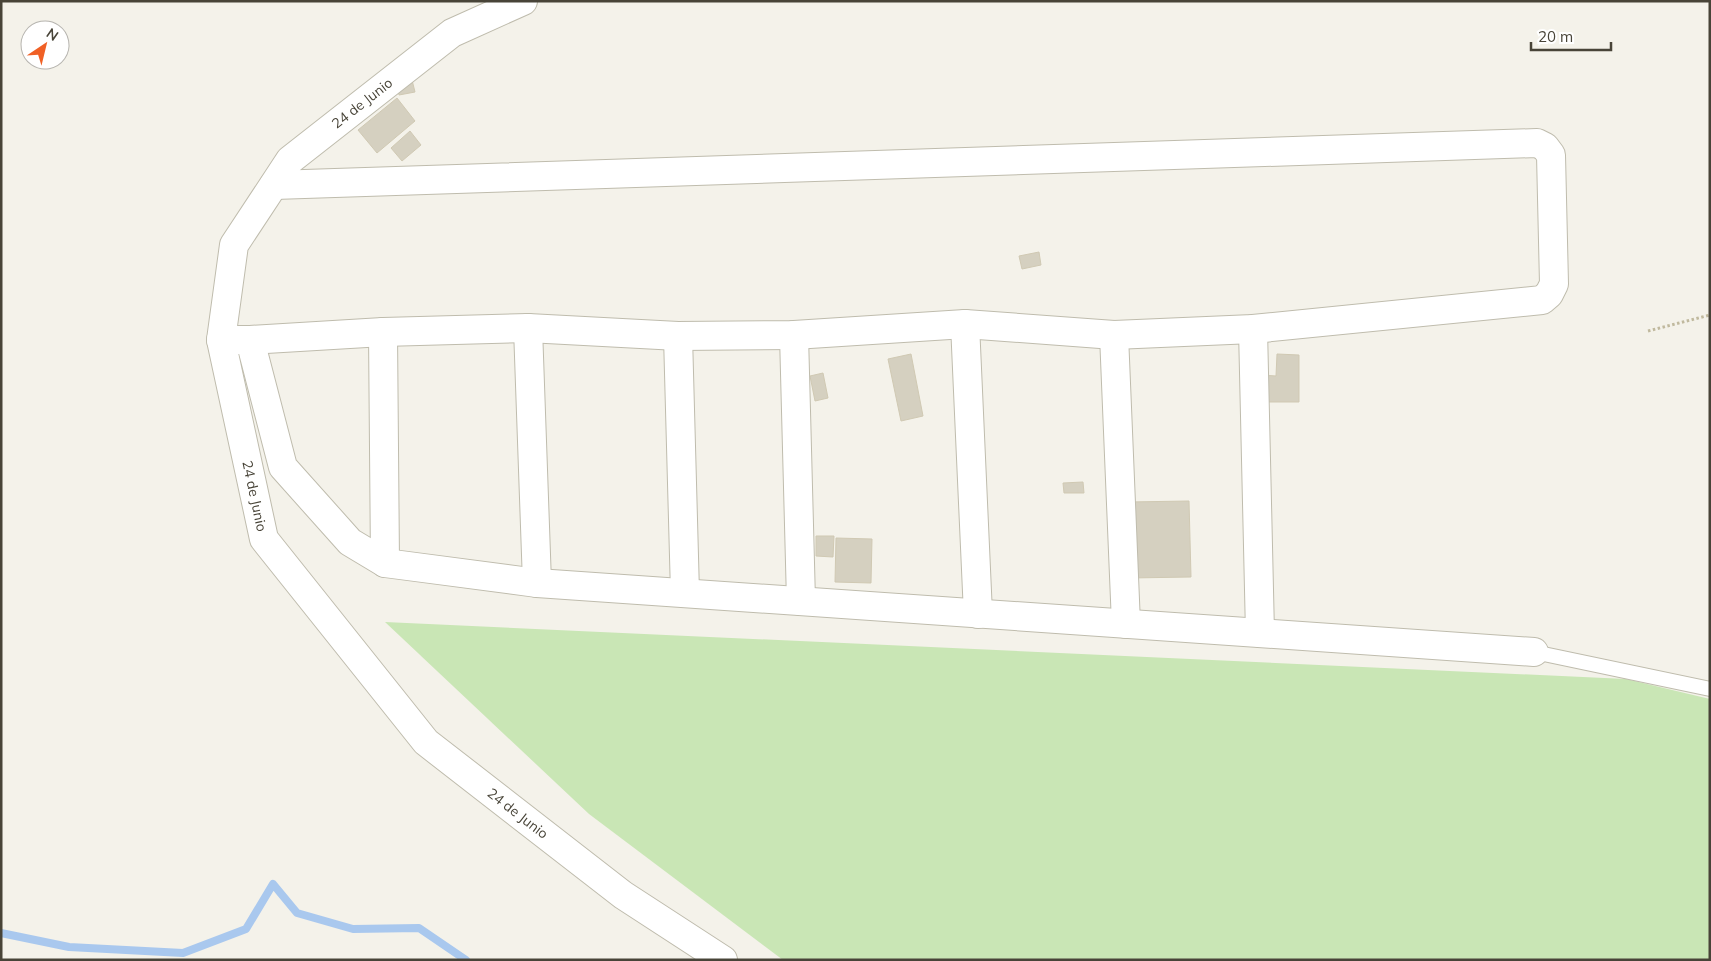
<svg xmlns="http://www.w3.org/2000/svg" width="1711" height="961" font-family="Mulish,sans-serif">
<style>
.green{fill:#c9e6b5}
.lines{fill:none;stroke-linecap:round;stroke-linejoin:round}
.stream{stroke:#a9c8ee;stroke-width:8}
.building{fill:#d5d0c0;stroke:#d0c9b3}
.service-casing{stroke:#bfbcad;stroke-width:16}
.minor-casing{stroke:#bfbcad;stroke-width:30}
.path{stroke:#c0b99e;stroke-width:3;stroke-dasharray:2.5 2.5;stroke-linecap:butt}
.service{stroke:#fff;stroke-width:14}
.minor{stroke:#fff;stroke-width:28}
.labels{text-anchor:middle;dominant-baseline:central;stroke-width:4;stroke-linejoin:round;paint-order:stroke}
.street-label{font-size:14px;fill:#484438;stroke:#fff}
</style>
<rect width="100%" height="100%" fill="#f4f2ea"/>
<path class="green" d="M385 622 1626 679 1710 699V960H783L589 814Z"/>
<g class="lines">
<path class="stream" d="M1 933 69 947 183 953 246 929 273 884 297 913 353 929 419 928 466 960"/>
</g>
<path class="building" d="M412 80 415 92 399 95 397 83Z
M397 98 415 121 377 153 358 130Z
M410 131 421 145 402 161 391 148Z
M1039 252 1041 265 1022 269 1019 256Z
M911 354 923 416 901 421 888 359Z
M1277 354 1299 355V402H1261V375L1276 376Z
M823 373 828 398 815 401 810 376Z
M1083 482 1084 493H1064L1063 483Z
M1189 501 1191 577 1129 578 1128 502Z
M816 536H834L833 557 816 556Z
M836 538 872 539 871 583 835 582Z"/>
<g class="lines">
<defs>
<path id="service" d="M1534 652 1710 689"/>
<g id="minor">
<path id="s1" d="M523 1 452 33 290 160 234 245 221 340 264 539 426 742 623 895 723 960"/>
<path d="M965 324 978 614"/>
<path d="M528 328 537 583"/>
<path d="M1253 329 1260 633"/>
<path d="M383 332 385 563"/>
<path d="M794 335 801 601"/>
<path d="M1114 335 1126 624"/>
<path d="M678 336 685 593"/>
<path d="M221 340H250L383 332 528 328 678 336 794 335 965 324 1114 335 1253 329 1542 300 1549 294 1554 284 1551 155 1545 147 1537 143 274 185"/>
<path d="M250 340 283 467 350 542 385 563 537 583 1534 652"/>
</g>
</defs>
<use href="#service" class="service-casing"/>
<use href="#minor" class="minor-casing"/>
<path class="path" d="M1648 331 1710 315"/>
<use href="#service" class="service"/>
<use href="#minor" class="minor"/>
</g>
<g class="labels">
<g class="street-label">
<text transform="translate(362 103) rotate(-38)">24 de Junio</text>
<text stroke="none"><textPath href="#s1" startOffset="641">24 de Junio</textPath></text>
<text stroke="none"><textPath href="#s1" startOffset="1061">24 de Junio</textPath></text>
</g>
</g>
<rect width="1711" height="961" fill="none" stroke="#484438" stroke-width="5"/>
<g transform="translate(45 45) rotate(35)"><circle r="24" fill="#ffffff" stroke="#b6b4af"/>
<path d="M0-4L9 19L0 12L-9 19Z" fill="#f06025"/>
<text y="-8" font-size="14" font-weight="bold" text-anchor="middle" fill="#484438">N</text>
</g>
<path d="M1531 42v8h80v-8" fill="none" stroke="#484438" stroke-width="2.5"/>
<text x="1538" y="42" font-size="15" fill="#484438" stroke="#ffffff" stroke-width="4" paint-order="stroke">20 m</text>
</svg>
